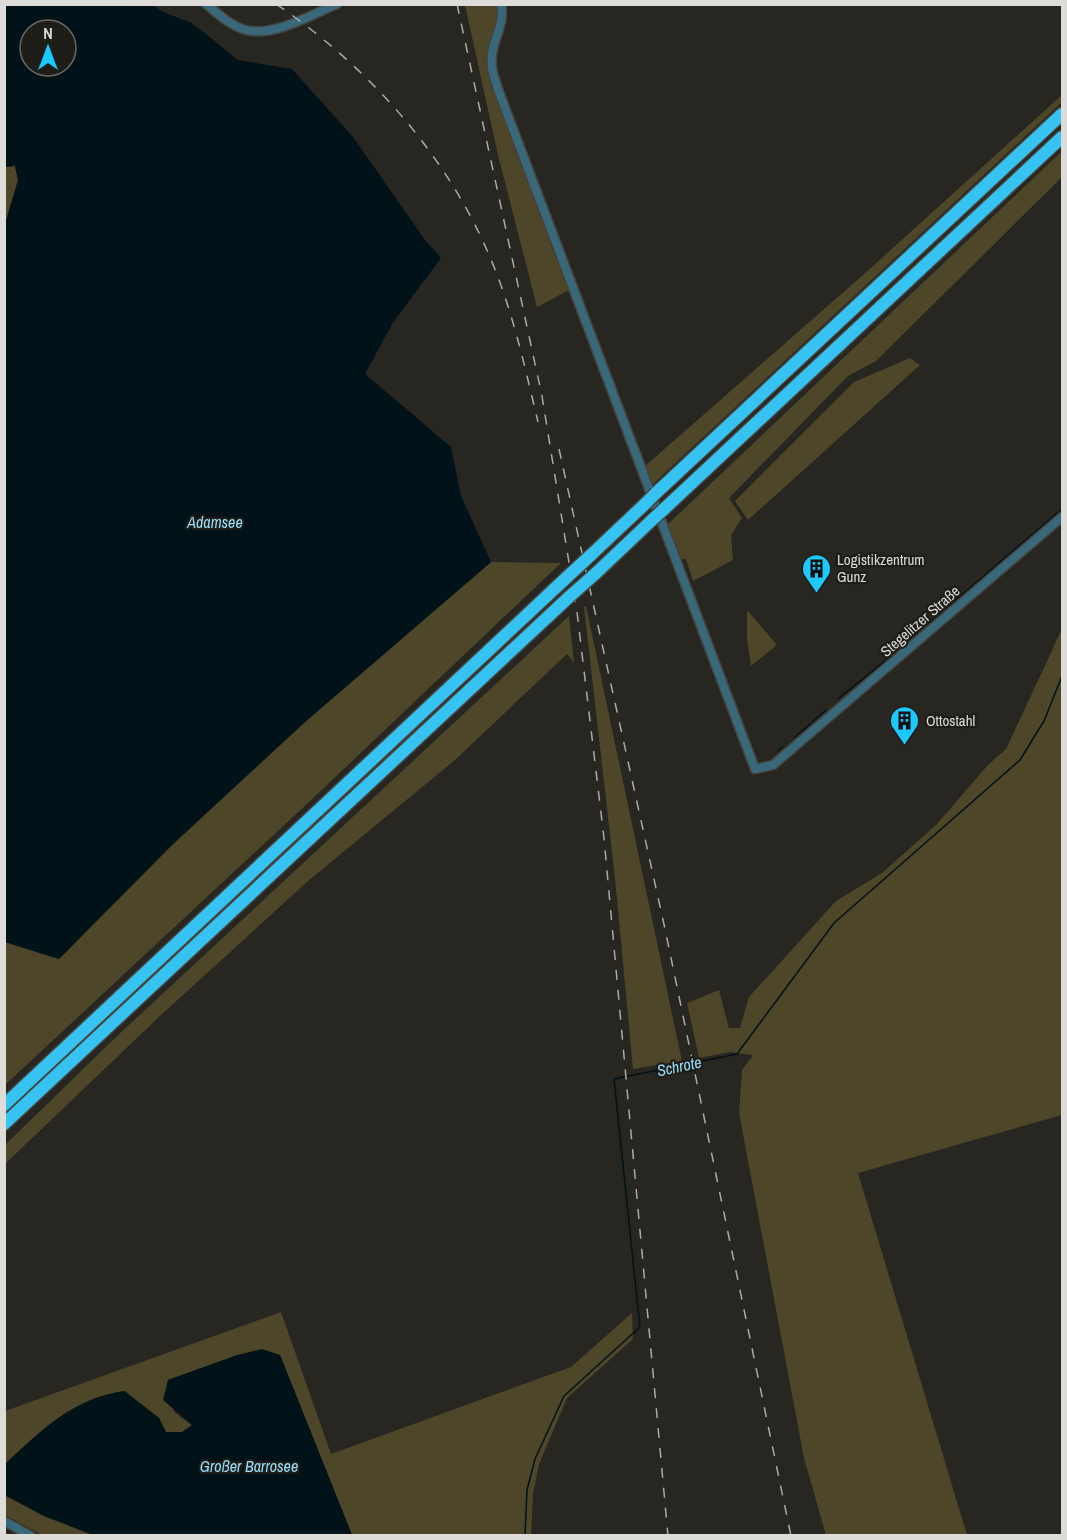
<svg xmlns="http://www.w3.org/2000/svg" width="1067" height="1540" font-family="'Archivo Narrow',sans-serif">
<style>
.green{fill:#4d4629}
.water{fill:#021219;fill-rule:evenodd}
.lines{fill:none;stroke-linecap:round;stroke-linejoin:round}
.stream{stroke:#021219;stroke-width:1.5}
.minor-casing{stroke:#45433e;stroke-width:11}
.highway-casing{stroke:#45433e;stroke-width:15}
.minor{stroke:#39687b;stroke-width:8}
.highway{stroke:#37c3f1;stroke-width:12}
.rail{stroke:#abaaa6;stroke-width:1.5;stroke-dasharray:10 10;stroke-linecap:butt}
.highway-bridge-casing{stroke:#45433e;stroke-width:15;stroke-linecap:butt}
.highway-bridge{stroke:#37c3f1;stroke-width:12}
.labels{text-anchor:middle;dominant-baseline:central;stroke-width:4.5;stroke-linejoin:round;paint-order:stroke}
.poi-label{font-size:15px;fill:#dddcd8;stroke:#1e1d18;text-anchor:start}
.street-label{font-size:15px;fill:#dddcd8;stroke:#1e1d18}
.water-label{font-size:16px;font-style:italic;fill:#97defb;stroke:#1e1d18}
</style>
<rect width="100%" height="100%" fill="#282621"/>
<path class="green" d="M465 5H497C501 26 488 49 487 71L569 290 537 307 498 155Z
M1062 95V102L652 485 644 467 863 275Z
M1062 151V177L876 361 848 376 729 498 742 518 731 535 733 560 693 581 686 559 677 560 667 525Z
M15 166 18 180 5 227V167Z
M910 358 920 365 748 520 735 501 854 382Z
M491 562 561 563 309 802 5 1085V942L59 959 172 845 305 722Z
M586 606 682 1061 633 1069 615 878 584 607Z
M747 610 777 645 751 666 747 639Z
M569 616 574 663 567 654 455 760 308 881 161 1015 5 1164V1145L116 1037Z
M1062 629V1115L858 1173 967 1535H826L804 1458 739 1113 742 1070 753 1055 730 1052 699 1058 687 1003 719 990 729 1028H740L749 997 836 901 882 873 936 825 988 765 1006 749Z
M281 1312 331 1454 571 1367 632 1313 633 1339 567 1398 539 1464 533 1494 531 1535H352L280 1355 188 1373 168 1380 174 1412 193 1426 182 1432H166L159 1418 125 1391C72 1398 42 1430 5 1464V1411Z
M4 1495 44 1516 93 1535H42L5 1515Z"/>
<path class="water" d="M5 4 153 5 163 12 192 23 238 60 292 69 353 137 425 240 441 258 392 324 365 374 451 447 461 496 491 562 305 722 172 845 59 959 5 942 4 227 18 180 15 166 5 167ZM30 30H66V66H30Z
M262 1349 280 1355 352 1535H93L44 1516 5 1495V1464C42 1430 72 1399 124 1391L159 1418 166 1432H182L192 1425 163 1400 168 1380 237 1355Z"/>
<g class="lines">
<path class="stream" d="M929 623 1062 509
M908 641 911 638
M839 698 891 656
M795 737 826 710
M778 751 783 747
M525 1536 527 1490 535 1459 564 1396 640 1327 614 1079 737 1054 834 923 1020 760 1044 721 1062 676"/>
<defs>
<path id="minor" d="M206 4C218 14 231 26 246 30 274 37 311 15 337 4
M501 4C505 23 494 37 492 55 490 68 495 80 499 92L755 769 773 765 1062 517
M4 1521 31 1536"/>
<path id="highway" d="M656 493 1062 114
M663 510 1062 137
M592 554 646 503
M595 574 652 520
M4 1105 566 578
M4 1124 569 597"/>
</defs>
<use href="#minor" class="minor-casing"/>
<use href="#highway" class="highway-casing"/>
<use href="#minor" class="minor"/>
<use href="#highway" class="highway"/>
<path class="rail" d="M276 4C373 70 454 163 496 272 515 321 526 372 538 422
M457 4 542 396 577 612 604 838 668 1536
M559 449 665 929 791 1536"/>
<defs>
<path id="highway-bridge" d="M646 503 656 493
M652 520 663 510
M566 578 592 554
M569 597 595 574"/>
</defs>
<use href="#highway-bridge" class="highway-bridge-casing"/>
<use href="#highway-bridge" class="highway-bridge"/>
</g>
<defs>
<symbol id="building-pin" viewBox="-11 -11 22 30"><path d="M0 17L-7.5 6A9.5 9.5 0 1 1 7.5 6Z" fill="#1dc9fc" stroke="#1e1d18"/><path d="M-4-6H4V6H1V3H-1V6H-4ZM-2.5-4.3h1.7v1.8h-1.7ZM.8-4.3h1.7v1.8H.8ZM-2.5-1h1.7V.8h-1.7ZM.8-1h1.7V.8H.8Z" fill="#111"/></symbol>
</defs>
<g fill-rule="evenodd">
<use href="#building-pin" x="800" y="552" width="33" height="45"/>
<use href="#building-pin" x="888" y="704" width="33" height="45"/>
</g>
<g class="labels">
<g class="poi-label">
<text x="837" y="559">Logistikzentrum<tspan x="837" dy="17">Gunz</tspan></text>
<text x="926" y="720">Ottostahl</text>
</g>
<g class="street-label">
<text transform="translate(920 621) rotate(-41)">Stegelitzer Straße</text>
</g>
<g class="water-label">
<text x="215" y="522">Adamsee</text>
<text transform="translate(679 1066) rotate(-12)">Schrote</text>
<text x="249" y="1466">Großer Barrosee</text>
</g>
</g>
<rect width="1067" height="1540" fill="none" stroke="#dddcd8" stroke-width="12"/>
<g transform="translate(48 48)"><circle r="28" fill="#1e1d18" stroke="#6a6965" stroke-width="1.5"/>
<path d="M0-4.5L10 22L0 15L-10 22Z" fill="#1dc9fc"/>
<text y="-9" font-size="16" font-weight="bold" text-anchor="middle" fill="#dddcd8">N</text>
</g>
</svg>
